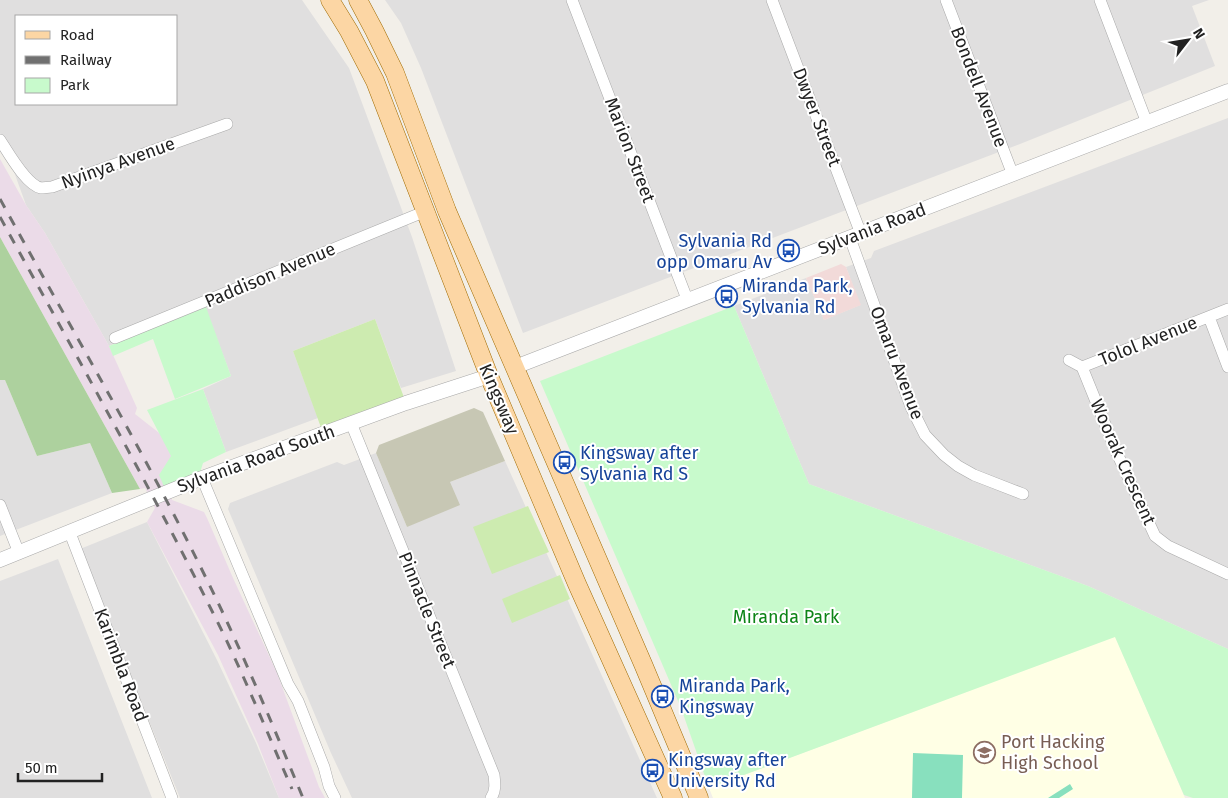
<svg xmlns="http://www.w3.org/2000/svg" width="1228" height="798" font-family="'Fira Sans',sans-serif">
<style>
.residential{fill:#e0dfdf;fill-rule:evenodd}
.commercial{fill:#f2dad9}
.industrial{fill:#ebdbe8}
.education{fill:#ffffe5}
.construction{fill:#c7c7b4}
.grass{fill:#cdebb0}
.forest{fill:#add19e}
.park{fill:#c8facc}
.pitch{fill:#88e0be}
.lines{fill:none;stroke-linecap:round;stroke-linejoin:round}
.minor-casing{stroke:#a9a9a9;stroke-width:12}
.tertiary-casing{stroke:#a9a9a9;stroke-width:15}
.primary-casing{stroke:#a06b00;stroke-width:19}
.minor{stroke:#fff;stroke-width:11}
.tertiary{stroke:#fff;stroke-width:14}
.primary{stroke:#fcd6a4;stroke-width:18}
.rail{stroke:#707070;stroke-width:3;stroke-dasharray:10 10;stroke-linecap:butt}
.labels{text-anchor:middle;dominant-baseline:central;stroke-width:4;stroke-linejoin:round;paint-order:stroke}
.street-label{font-size:18px;fill:#222;stroke:#fff}
.transit-label{font-size:18px;fill:#164399;stroke:#fff;text-anchor:start}
.park-label{font-size:18px;fill:#0c8416;stroke:#fff}
.education-label{font-size:18px;fill:#785e54;stroke:#fff;text-anchor:start}
</style>
<rect width="100%" height="100%" fill="#f2efe9"/>
<path class="residential" d="M0 0H302L349 68 412 237 456 371 401 388 375 319 293 351 318 418 226 452 203 389 231 376 205 307 109 346 45 233 26 205 0 133ZM16 16H176V104H16Z
M385 0H1209L1192 6 1215 66 1020 144 523 333 421 68 401 23Z
M1228 118V649L1088 586 809 484 734 306 806 278 824 320 860 305 846 267 871 258 874 251Z
M0 380H5L37 456 90 443 112 493 0 536Z
M376 453 407 527 450 482 505 461 657 798H352L331 753 228 509 230 503 337 462 344 465Z
M147 522 217 660 256 743 279 798H180L80 549Z
M58 559 152 798H0V581Z"/>
<path class="commercial" d="M841 264 846 267 861 305 824 320 806 278Z"/>
<path class="industrial" d="M0 159 26 205 45 233 109 346 137 408 135 414 163 436 188 473 165 484 172 500 204 512 207 518 233 578 277 673 319 787 325 798H279L258 744 218 655 147 522 155 508 145 488 140 489 0 237Z"/>
<path class="education" d="M1115 636 1185 798H713L709 788Z"/>
<path class="construction" d="M474 408 483 412 505 461 450 482 460 505 407 527 376 453 379 445Z"/>
<path class="grass" d="M375 319 406 403 323 433 293 351Z
M528 506 549 552 492 574 473 527Z
M560 575 570 599 512 623 502 599Z"/>
<path class="forest" d="M0 237 140 489 112 493 90 443 37 456 5 380H0Z"/>
<path class="park" d="M734 306 809 484 1088 586 1228 649V798H1193L1184 795 1115 637 709 788 681 708 645 624 540 381Z
M206 307 231 376 175 399 153 339 113 356 109 346Z
M203 389 226 452 203 463 199 476 166 491 159 475 171 456 147 410Z"/>
<path class="pitch" d="M913 753 963 755 962 798H912Z
M1070 784 1073 789 1059 798H1048Z"/>
<g class="lines">
<defs>
<path id="minor" d="M572 0 687 299
M772 0 861 234
M946 0 1013 175
M1100 0 1147 123
M0 140C8 152 26 185 41 188 44 188 49 187 52 187L227 124
M850 238 911 407 925 435 944 455 958 466 974 475 1023 494
M1209 317 1228 367
M115 338 426 211
M1069 360 1082 367 1228 309
M1082 367 1116 451 1155 536 1168 546 1228 574
M351 423 494 775C495 783 496 791 491 798
M202 478 288 684 298 701 324 767 329 786 335 798
M0 505 19 553
M70 533 172 798"/>
<path id="tertiary" d="M515 367 1228 91
M0 560 202 478 406 403 489 376"/>
<path id="primary" d="M330 0 349 31 375 81 489 376 577 584 673 798
M358 0 374 30 395 73 447 211 643 664 699 798"/>
</defs>
<use href="#minor" class="minor-casing"/>
<use href="#tertiary" class="tertiary-casing"/>
<use href="#primary" class="primary-casing"/>
<use href="#minor" class="minor"/>
<use href="#tertiary" class="tertiary"/>
<use href="#primary" class="primary"/>
<path class="rail" d="M0 199C75 336 155 470 222 611 251 673 277 735 303 798
M0 217C72 348 146 479 213 613 242 670 266 730 292 789"/>
</g>
<defs>
<symbol id="bus-ring" viewBox="-11 -11 22 22"><circle r="9.5" fill="#fff" stroke="#1a4fb4" stroke-width="1.5"/><path d="M-5-6H5V4H4V6H2V4H-2V6H-4V4H-5ZM-3.5-4V0h7V-4ZM-3.5 1.2v1.5H-2V1.2ZM2 1.2v1.5H3.5V1.2Z" fill="#1a4fb4"/></symbol>
<symbol id="school-ring" viewBox="-11 -11 22 22"><circle r="9.5" fill="#fff" stroke="#8d6e63" stroke-width="1.5"/><path d="M0-5L7-2L0 1L-7-2ZM-4 1L0 2.5L4 1V4Q0 6-4 4Z" fill="#8d6e63"/></symbol>
</defs>
<g fill-rule="evenodd">
<use href="#bus-ring" x="776" y="238" width="25" height="25"/>
<use href="#bus-ring" x="714" y="284" width="25" height="25"/>
<use href="#bus-ring" x="552" y="450" width="25" height="25"/>
<use href="#bus-ring" x="650" y="684" width="25" height="25"/>
<use href="#school-ring" x="972" y="740" width="25" height="25"/>
<use href="#bus-ring" x="640" y="758" width="25" height="25"/>
</g>
<g class="labels">
<g class="street-label">
<text transform="translate(979 87) rotate(69)">Bondell Avenue</text>
<text transform="translate(817 117) rotate(69)">Dwyer Street</text>
<text transform="translate(630 150) rotate(69)">Marion Street</text>
<text transform="translate(118 163) rotate(-20)">Nyinya Avenue</text>
<text transform="translate(872 229) rotate(-21)">Sylvania Road</text>
<text transform="translate(270 275) rotate(-23)">Paddison Avenue</text>
<text transform="translate(1148 341) rotate(-22)">Tolol Avenue</text>
<text transform="translate(897 363) rotate(69)">Omaru Avenue</text>
<text transform="translate(499 399) rotate(67)">Kingsway</text>
<text transform="translate(256 459) rotate(-20)">Sylvania Road South</text>
<text transform="translate(1123 462) rotate(66)">Woorak Crescent</text>
<text transform="translate(427 610) rotate(68)">Pinnacle Street</text>
<text transform="translate(121 665) rotate(69)">Karimbla Road</text>
</g>
<g class="transit-label">
<text x="772" y="241" text-anchor="end">Sylvania Rd<tspan x="772" dy="21">opp Omaru Av</tspan></text>
<text x="742" y="286">Miranda Park,<tspan x="742" dy="21">Sylvania Rd</tspan></text>
<text x="580" y="453">Kingsway after<tspan x="580" dy="21">Sylvania Rd S</tspan></text>
<text x="679" y="686">Miranda Park,<tspan x="679" dy="21">Kingsway</tspan></text>
<text x="668" y="760">Kingsway after<tspan x="668" dy="21">University Rd</tspan></text>
</g>
<g class="park-label">
<text x="786" y="617">Miranda Park</text>
</g>
<g class="education-label">
<text x="1001" y="742">Port Hacking<tspan x="1001" dy="21">High School</tspan></text>
</g>
</g>
<rect x="15" y="15" width="162" height="90" fill="#ffffff" stroke="#a7a7a7"/>
<rect x="25" y="31" width="25" height="8" fill="#fcd6a4" stroke="#a7a7a7"/>
<text x="60" y="40" font-size="15" fill="#222222">Road</text>
<rect x="25" y="56" width="25" height="8" fill="#707070" stroke="#a7a7a7"/>
<text x="60" y="65" font-size="15" fill="#222222">Railway</text>
<rect x="25" y="78" width="25" height="15" fill="#c8facc" stroke="#a7a7a7"/>
<text x="60" y="90" font-size="15" fill="#222222">Park</text>
<g transform="translate(1188 40) rotate(59)" stroke="#ffffff" stroke-width="4" paint-order="stroke">
<path d="M0-4L9 19L0 12L-9 19Z" fill="#222222"/>
<text y="-8" font-size="14" font-weight="bold" text-anchor="middle" fill="#222222">N</text>
</g>
<path d="M18 773v8h84v-8" fill="none" stroke="#222222" stroke-width="2.5"/>
<text x="25" y="773" font-size="15" fill="#222222" stroke="#ffffff" stroke-width="4" paint-order="stroke">50 m</text>
</svg>
